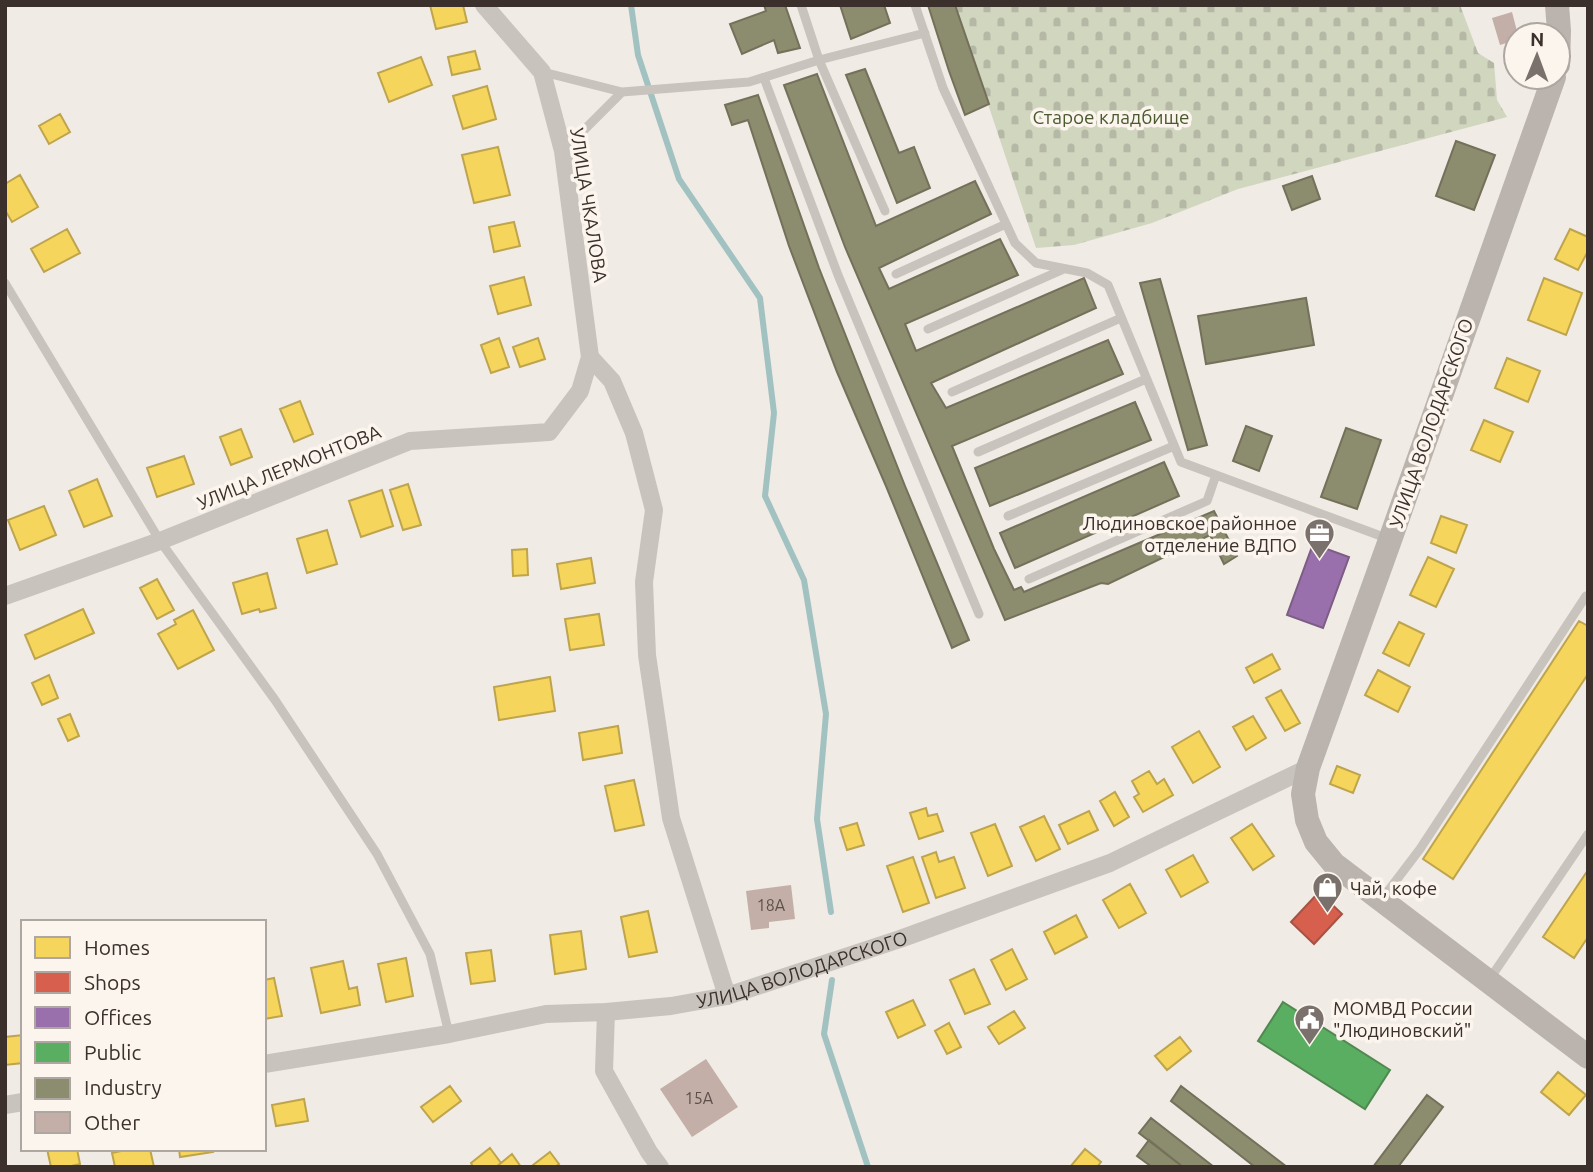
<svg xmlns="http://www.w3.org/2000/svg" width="1593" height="1172" font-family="Ubuntu,sans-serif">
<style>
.cemetery{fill:url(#cemetery-stones)}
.homes{fill:#f6d55c;stroke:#bea44d;stroke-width:2}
.shops{fill:#d6604d;stroke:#a85243;stroke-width:2}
.offices{fill:#9970ab;stroke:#7d5d85;stroke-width:2}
.public{fill:#5aae61;stroke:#518851;stroke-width:2}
.industry{fill:#8c8c6e;stroke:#74705a;stroke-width:2}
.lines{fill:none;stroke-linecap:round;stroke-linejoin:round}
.stream{stroke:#a1c2c1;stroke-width:6}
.building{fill:#c3afa7}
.lane{stroke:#c9c3be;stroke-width:9}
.street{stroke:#c9c3be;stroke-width:18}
.secondary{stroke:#bab3ae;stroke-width:24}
.labels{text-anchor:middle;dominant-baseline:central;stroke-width:7;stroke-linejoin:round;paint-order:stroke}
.number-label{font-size:16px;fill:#5d504a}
.park-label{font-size:19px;fill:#4a5a2e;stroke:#fbf5ee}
.street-label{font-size:19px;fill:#3b302b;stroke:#fbf5ee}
.poi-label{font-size:19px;fill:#3b302b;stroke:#fbf5ee;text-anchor:start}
</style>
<defs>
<pattern id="cemetery-stones" width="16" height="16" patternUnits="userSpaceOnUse" patternTransform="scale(1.75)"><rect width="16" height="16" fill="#d1d6bf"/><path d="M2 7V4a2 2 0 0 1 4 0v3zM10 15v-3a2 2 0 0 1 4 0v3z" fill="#b4b8a4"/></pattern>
</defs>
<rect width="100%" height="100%" fill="#f0ebe5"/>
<path class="cemetery" d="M955 5H1460L1478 53 1494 63 1497 100 1507 117 1238 189 1152 223 1074 245 1036 248Z"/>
<path class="homes" d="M430 5H463L467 22 436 29Z
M475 51 480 69 452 75 448 57Z
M421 57 432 85 389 102 378 73Z
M487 86 496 119 463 129 453 96Z
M60 114 70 132 49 144 39 126Z
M498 147 510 195 474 203 462 155Z
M20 175 38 207 12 222 5 210V184Z
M514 222 520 246 494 252 489 227Z
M67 229 80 253 44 272 31 249Z
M1570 229 1588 237V251L1578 270 1555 259Z
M524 277 531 305 498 314 490 286Z
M1544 278 1582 293 1566 335 1528 320Z
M499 338 509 367 491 373 481 345Z
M538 338 545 359 520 367 513 347Z
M1507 358 1540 371 1528 402 1495 388Z
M300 401 313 434 294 442 280 409Z
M1484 420 1513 432 1500 462 1471 450Z
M241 429 252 457 231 465 220 437Z
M184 456 194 484 157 497 147 468Z
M97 479 112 516 84 527 69 491Z
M408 484 421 525 403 530 390 490Z
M382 490 393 526 361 537 349 501Z
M44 506 56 535 20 550 8 520Z
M1441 516 1467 525 1456 553 1431 543Z
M327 530 337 564 307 573 297 539Z
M527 549 528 575 513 576 512 550Z
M1428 557 1454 569 1436 607 1410 595Z
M591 558 595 583 561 589 557 564Z
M267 573 276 608 260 612 259 609 242 614 233 583Z
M157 579 174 610 157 619 140 588Z
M83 609 94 633 35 659 25 635Z
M193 610 214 650 178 669 158 634 176 624 174 620Z
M599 614 604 645 570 650 565 619Z
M1579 621 1588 626V674L1453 879 1423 859Z
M1399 622 1424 634 1409 666 1383 653Z
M1272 654 1280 669 1254 683 1246 668Z
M1378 670 1410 687 1398 712 1365 695Z
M49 675 58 698 42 705 32 683Z
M550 677 555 711 499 720 494 687Z
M1281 690 1300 723 1285 731 1266 698Z
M70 714 79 736 68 741 58 719Z
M1253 716 1266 738 1246 750 1233 727Z
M618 726 622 753 583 760 579 733Z
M1199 731 1220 767 1193 783 1172 747Z
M1337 766 1360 775 1353 793 1330 784Z
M1149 771 1157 784 1164 779 1173 795 1143 812 1134 797 1139 794 1132 781Z
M634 780 644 825 615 831 605 786Z
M1115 792 1129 817 1114 826 1100 801Z
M926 808 928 816 937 814 943 831 919 839 910 813Z
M1089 811 1098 830 1068 844 1059 825Z
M1044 816 1060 849 1036 861 1020 827Z
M857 823 864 845 847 850 840 828Z
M995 824 1012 866 988 876 971 833Z
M1252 824 1274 856 1253 870 1231 838Z
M936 852 939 862 954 857 965 888 936 898 922 857Z
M1193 855 1208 882 1181 897 1166 870Z
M913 857 929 903 903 912 887 866Z
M1588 870V937L1574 958 1543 937Z
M1130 884 1146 913 1119 928 1103 900Z
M648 911 657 952 629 957 621 917Z
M1076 915 1087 937 1055 954 1044 932Z
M581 931 586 969 555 974 550 935Z
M1012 949 1027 979 1006 990 991 960Z
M491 950 495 981 471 984 466 953Z
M406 958 413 996 386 1002 378 964Z
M343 961 349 989 357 987 360 1005 321 1013 311 968Z
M974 969 990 1004 965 1014 950 980Z
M274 978 282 1016 264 1019V980Z
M913 1000 925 1025 898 1038 886 1012Z
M1014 1011 1025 1028 999 1044 988 1027Z
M949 1023 961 1047 947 1054 935 1031Z
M23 1035V1063L5 1065V1037Z
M1180 1037 1191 1051 1167 1070 1155 1056Z
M1558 1072 1586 1095 1569 1115 1541 1092Z
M450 1086 461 1101 433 1122 421 1107Z
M304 1099 308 1121 276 1126 272 1105Z
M490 1148 501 1163 496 1167H473L471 1163Z
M47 1149H77L80 1164 67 1167H51Z
M130 1149H150L154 1167H115L112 1153Z
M179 1149H212L213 1152 180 1157Z
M1085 1149 1101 1162 1097 1167H1070Z
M550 1152 559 1164 555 1167H534L533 1165Z
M512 1154 521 1167H496L501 1163Z"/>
<path class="shops" d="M1319 892 1342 914 1314 944 1291 922Z"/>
<path class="offices" d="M1313 544 1349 557 1323 628 1287 615Z"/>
<path class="public" d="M1283 1002 1390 1070 1365 1109 1258 1041Z"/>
<path class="industry" d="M764 5H785L800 48 778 53 774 40 742 54 730 24 766 11Z
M840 5H884L890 23 851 39Z
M928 5H955L989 104 965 115 949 71Z
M865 69 899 153 914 147 930 188 897 203 846 75Z
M817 74 876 226 975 181 991 214 879 268 889 289 1000 239 1018 275 905 324 916 351 1084 278 1096 308 931 383 946 408 1108 340 1123 374 952 446 994 549 1014 590 1021 587 1024 592 1214 511 1237 556 1224 564 1210 535 1108 584 1101 583 1005 620 845 247 784 85Z
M758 95 819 268 905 486 969 640 952 648 886 486 837 372 789 246 748 120 732 125 725 105Z
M1456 141 1495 155 1474 210 1436 196Z
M1312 176 1320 199 1292 210 1283 186Z
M1160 279 1207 445 1188 450 1140 283Z
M1306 298 1314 345 1206 364 1198 316Z
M1135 402 1151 440 990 506 975 468Z
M1246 426 1272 436 1259 471 1233 461Z
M1346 428 1381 440 1357 509 1321 497Z
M1164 462 1179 496 1015 568 1000 533Z
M1181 1086 1287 1167H1255L1171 1101Z
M1427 1095 1443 1107 1398 1167H1373Z
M1151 1118 1214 1167H1183L1139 1133Z
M1149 1140 1183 1167H1152L1137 1156Z"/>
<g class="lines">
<path class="stream" d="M631 5 638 55 679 179 760 298 774 413 765 496 804 580 826 714 817 819 831 912
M832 980 824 1034 868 1167"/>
</g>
<path class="building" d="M1512 12 1518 35H1516V40L1500 45 1492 18Z
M791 885 795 919 769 922V928L751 930 746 891Z
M706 1059 738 1107 692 1137 660 1089Z"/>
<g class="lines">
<path class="lane" d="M801 5 819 60 885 211
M915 5 943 88 1015 243 1036 263 1087 273 1108 285 1181 462 1389 539
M543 72 622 92
M764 78 838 275 979 614
M563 151 622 92 749 82 819 60 925 33
M896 274 1006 224
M5 283 160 541 275 700 377 854 430 954 449 1034
M928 329 1064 269
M952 392 1121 318
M978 452 1146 379
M1008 516 1174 446
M1029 579 1207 501 1216 475
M1382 899 1420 849 1586 596
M1489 980 1588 834"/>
<g class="street">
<path d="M590 357 612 381 634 433 654 510 644 582 647 655 671 818 727 996"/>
<path d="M5 596 160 541 410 441 549 432 580 391 590 357 563 151 542 72 484 5"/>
<path d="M606 1012 604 1071 649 1152 660 1167"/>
<path id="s1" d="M264 1064 449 1034 546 1014 606 1012 671 1006 727 996 900 939 1110 863 1308 768"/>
<path d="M5 1105 23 1102"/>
</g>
<path class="secondary" d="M1557 5 1559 31 1558 65
M1554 77 1390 540 1308 768 1303 794 1307 820 1316 842 1334 864 1588 1057"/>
</g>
<defs>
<symbol id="office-pin" viewBox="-11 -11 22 30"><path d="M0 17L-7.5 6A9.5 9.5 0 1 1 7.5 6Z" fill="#7a716c" stroke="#fbf5ee"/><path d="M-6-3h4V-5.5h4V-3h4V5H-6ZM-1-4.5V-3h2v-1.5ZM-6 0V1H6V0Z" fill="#fff"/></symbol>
<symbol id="shop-pin" viewBox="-11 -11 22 30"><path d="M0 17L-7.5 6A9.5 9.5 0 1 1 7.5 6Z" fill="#7a716c" stroke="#fbf5ee"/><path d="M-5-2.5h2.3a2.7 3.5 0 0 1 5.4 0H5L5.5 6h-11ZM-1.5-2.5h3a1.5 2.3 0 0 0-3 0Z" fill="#fff"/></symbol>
<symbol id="civic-pin" viewBox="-11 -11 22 30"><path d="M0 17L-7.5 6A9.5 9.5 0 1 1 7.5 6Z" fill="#7a716c" stroke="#fbf5ee"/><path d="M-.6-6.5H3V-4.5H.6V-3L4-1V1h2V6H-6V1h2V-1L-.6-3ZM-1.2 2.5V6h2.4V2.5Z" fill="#fff"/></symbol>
</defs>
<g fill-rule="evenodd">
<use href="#office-pin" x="1302" y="516" width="35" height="47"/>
<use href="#shop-pin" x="1310" y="870" width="35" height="47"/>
<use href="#civic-pin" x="1292" y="1002" width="35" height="47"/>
</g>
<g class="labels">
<g class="number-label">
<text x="771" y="905">18А</text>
<text x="699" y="1098">15А</text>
</g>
<g class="park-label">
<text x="1111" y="117">Старое кладбище</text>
</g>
<g class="street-label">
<text transform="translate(589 205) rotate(81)">УЛИЦА ЧКАЛОВА</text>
<text transform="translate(1431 423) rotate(-71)">УЛИЦА ВОЛОДАРСКОГО</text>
<text transform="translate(289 467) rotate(-22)">УЛИЦА ЛЕРМОНТОВА</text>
<text stroke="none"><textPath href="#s1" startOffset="548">УЛИЦА ВОЛОДАРСКОГО</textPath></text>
</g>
<g class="poi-label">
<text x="1297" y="523" text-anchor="end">Людиновское районное<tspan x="1297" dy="22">отделение ВДПО</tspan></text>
<text x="1350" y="888">Чай, кофе</text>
<text x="1333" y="1008">МОМВД России<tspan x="1333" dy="22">"Людиновский"</tspan></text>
</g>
</g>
<rect width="1593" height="1172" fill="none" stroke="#3b302b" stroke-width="14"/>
<rect x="21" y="920" width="245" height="231" fill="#fbf5ee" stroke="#aea6a0" stroke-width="2"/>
<rect x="35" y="937" width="35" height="21" fill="#f6d55c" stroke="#aea6a0" stroke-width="2"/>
<text x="84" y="955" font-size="21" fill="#3b302b">Homes</text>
<rect x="35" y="972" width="35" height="21" fill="#d6604d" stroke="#aea6a0" stroke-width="2"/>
<text x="84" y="990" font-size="21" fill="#3b302b">Shops</text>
<rect x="35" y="1007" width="35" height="21" fill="#9970ab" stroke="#aea6a0" stroke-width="2"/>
<text x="84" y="1025" font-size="21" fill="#3b302b">Offices</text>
<rect x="35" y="1042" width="35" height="21" fill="#5aae61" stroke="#aea6a0" stroke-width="2"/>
<text x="84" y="1060" font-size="21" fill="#3b302b">Public</text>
<rect x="35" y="1078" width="35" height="21" fill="#8c8c6e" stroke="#aea6a0" stroke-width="2"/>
<text x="84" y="1095" font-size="21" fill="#3b302b">Industry</text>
<rect x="35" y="1112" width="35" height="21" fill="#c3afa7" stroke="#aea6a0" stroke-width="2"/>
<text x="84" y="1130" font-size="21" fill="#3b302b">Other</text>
<g transform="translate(1537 56) rotate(1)"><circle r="33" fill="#fbf5ee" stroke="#aea6a0" stroke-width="2"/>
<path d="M0-5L12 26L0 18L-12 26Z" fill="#7a716c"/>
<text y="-10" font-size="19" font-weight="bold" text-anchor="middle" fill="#3b302b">N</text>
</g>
</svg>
